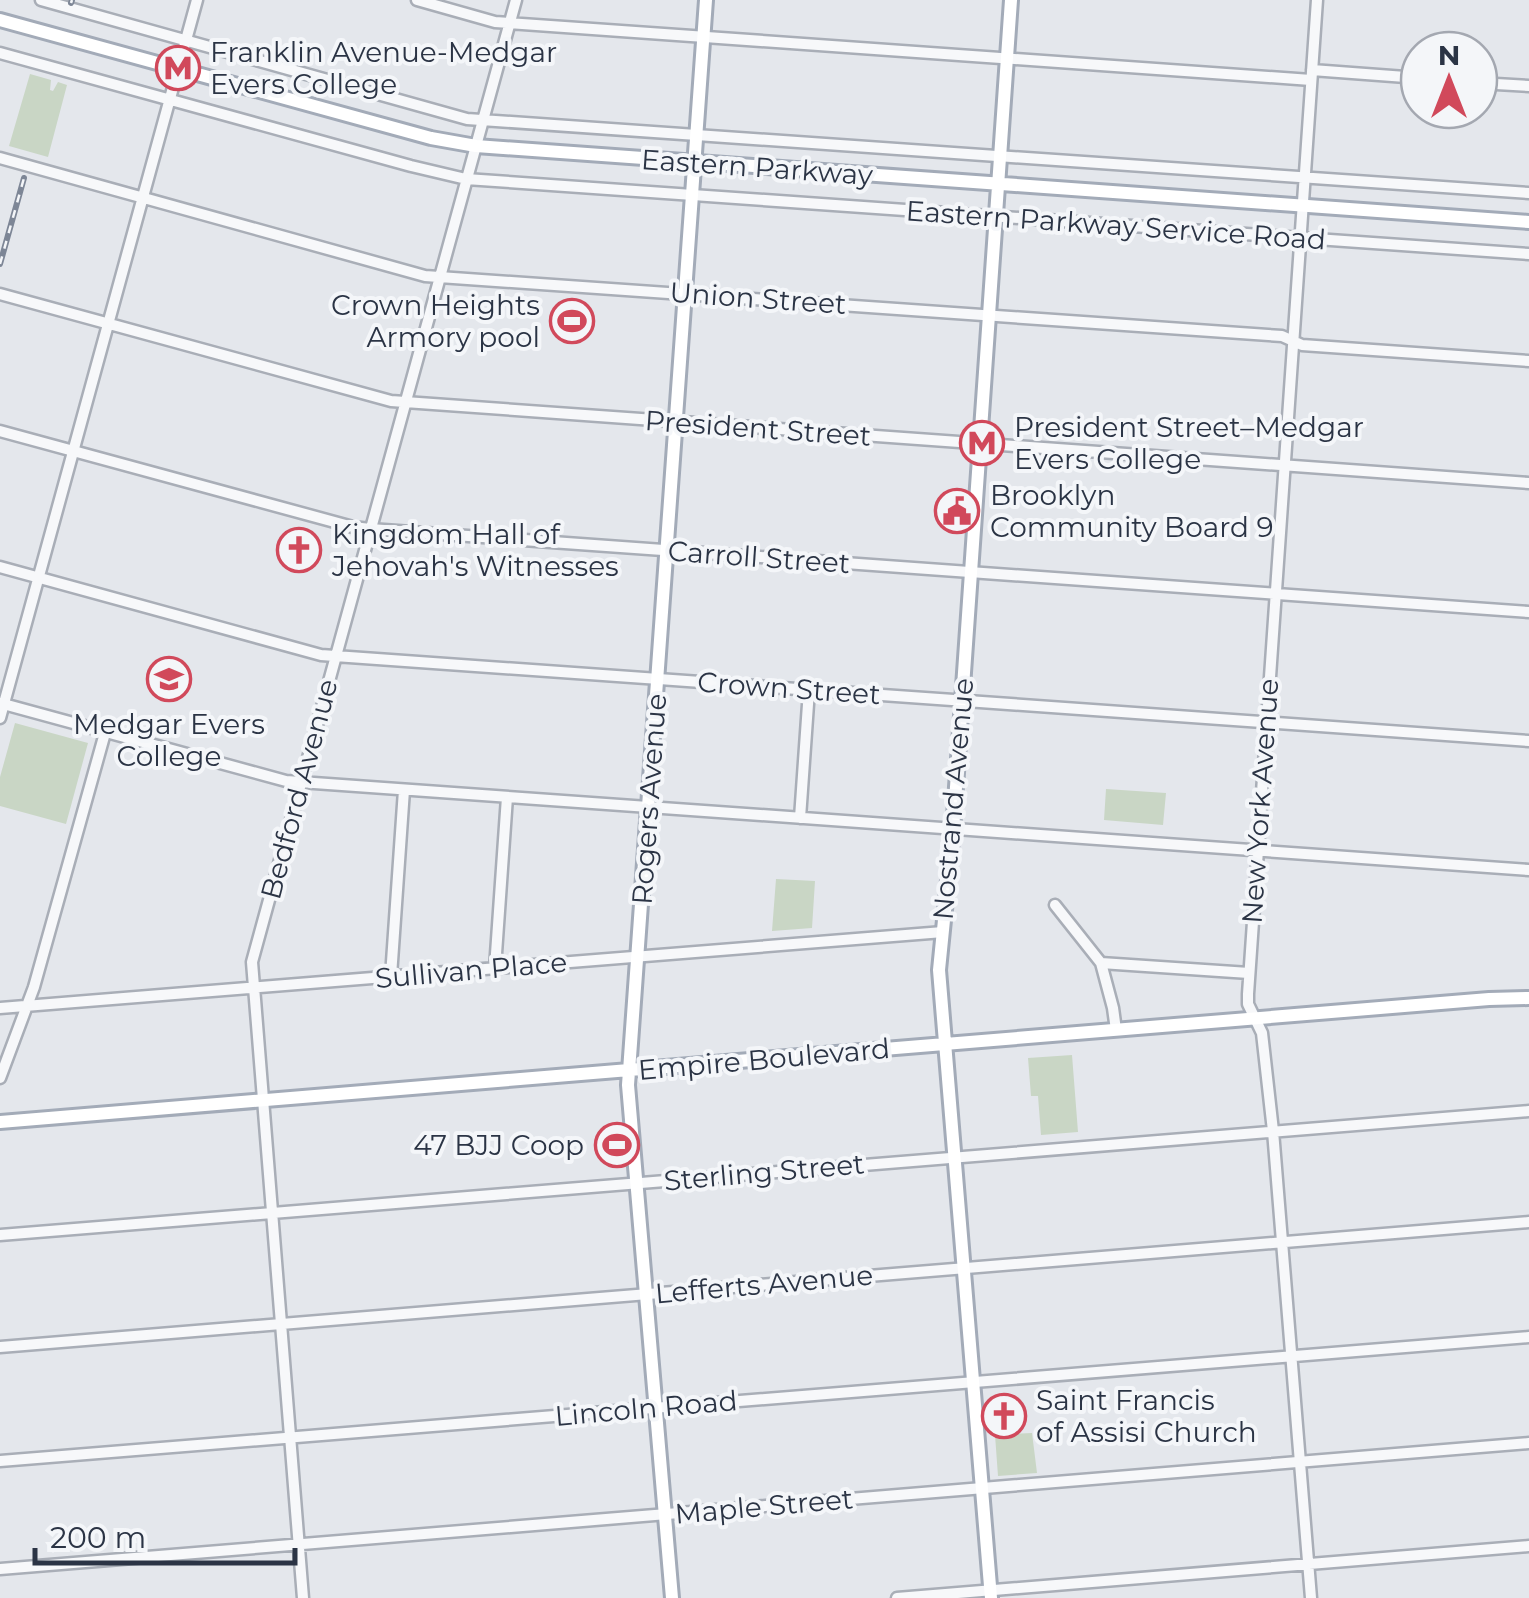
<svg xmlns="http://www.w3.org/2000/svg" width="1529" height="1598" font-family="Montserrat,sans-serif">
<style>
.green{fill:#c9d6c5}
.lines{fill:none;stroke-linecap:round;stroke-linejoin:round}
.minor-casing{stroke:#a9aeb7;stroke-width:15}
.major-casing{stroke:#a3abb8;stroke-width:18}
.minor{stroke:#f7f8fa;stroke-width:10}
.major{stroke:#fff;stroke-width:12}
.rail-casing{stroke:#7d8696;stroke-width:6}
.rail{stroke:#f4f6f9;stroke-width:2.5;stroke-dasharray:8;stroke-linecap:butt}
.labels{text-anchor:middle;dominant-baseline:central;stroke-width:8;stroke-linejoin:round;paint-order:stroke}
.poi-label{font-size:28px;fill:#2b3445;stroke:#f4f6f9;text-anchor:start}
.street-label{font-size:28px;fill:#2b3445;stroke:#f4f6f9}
</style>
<rect width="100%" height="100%" fill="#e4e7ec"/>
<path class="green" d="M30 74 51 80 50 90 53 91 58 82 67 85 48 157 9 146Z
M15 723 88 743 66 824 0 806V777Z
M1106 789 1166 793 1163 825 1104 820Z
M776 879 815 881 812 928 772 931Z
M1072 1055 1078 1132 1041 1135 1038 1096H1031L1028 1058Z
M1032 1433 1037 1473 998 1476 995 1435Z"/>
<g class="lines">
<defs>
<path id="minor" d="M41 0 467 119 1529 193
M417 0 495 22 1311 80
M0 53 411 166 466 179 1529 254
M1312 70 1419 78
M1479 83 1529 86
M0 158 425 276 1282 336 1302 345 1529 361
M0 294 391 401 1529 483
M0 431 353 527 370 529 1529 612
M0 567 321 655 1529 741
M0 703 286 781 1529 870
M0 718 197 0
M800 818 809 690
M1055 905 1101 963 1113 1008 1116 1030
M1101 963 1249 973
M495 968 507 797
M391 976 404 790
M0 1008 943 932
M0 1078 34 987 105 733
M0 1235 1529 1111
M0 1347 1529 1222
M0 1461 1529 1337
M0 1569 1529 1443
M303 1598 252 962 516 0
M897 1598 1529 1546
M1311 1598 1273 1131 1262 1033 1248 1004V994L1317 0"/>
<path id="major" d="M0 20 431 138 476 146 1529 222
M0 1122 1489 999 1529 998
M672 1598 628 1085 706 0
M991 1598 939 970 953 830 1011 0"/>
</defs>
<use href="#minor" class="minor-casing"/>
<use href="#major" class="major-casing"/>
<use href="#minor" class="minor"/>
<use href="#major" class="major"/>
<defs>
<path id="rail" d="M71 3 72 0
M0 264 24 178"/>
</defs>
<use href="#rail" class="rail-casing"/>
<use href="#rail" class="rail"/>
</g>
<defs>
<symbol id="metro-ring" viewBox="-11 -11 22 22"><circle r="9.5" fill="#f4f6f9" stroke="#d1495b" stroke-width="1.5"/><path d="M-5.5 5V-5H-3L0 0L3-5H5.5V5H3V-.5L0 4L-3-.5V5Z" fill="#d1495b"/></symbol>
<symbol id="stadium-ring" viewBox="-11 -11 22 22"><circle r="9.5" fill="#f4f6f9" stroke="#d1495b" stroke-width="1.5"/><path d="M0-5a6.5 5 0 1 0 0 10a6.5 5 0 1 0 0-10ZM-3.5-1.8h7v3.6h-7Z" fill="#d1495b"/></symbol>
<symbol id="civic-ring" viewBox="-11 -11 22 22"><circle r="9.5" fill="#f4f6f9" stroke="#d1495b" stroke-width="1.5"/><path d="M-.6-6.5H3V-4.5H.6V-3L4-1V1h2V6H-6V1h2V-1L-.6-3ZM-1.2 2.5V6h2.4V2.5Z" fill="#d1495b"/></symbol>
<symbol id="church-ring" viewBox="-11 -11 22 22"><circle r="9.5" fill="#f4f6f9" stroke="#d1495b" stroke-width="1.5"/><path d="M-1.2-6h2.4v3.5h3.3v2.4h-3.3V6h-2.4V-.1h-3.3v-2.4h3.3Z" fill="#d1495b"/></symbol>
<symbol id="university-ring" viewBox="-11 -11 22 22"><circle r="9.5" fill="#f4f6f9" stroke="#d1495b" stroke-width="1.5"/><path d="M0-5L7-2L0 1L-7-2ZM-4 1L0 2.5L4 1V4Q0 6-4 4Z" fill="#d1495b"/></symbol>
</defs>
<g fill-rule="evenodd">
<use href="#metro-ring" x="153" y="43" width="50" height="50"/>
<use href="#stadium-ring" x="547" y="296" width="50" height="50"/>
<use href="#metro-ring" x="957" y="418" width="50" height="50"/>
<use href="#civic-ring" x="932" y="486" width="50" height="50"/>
<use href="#church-ring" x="274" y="525" width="50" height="50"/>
<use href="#university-ring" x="144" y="654" width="50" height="50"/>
<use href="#stadium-ring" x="592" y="1120" width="50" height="50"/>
<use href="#church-ring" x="979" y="1391" width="50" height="50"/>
</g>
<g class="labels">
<g class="poi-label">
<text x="210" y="52">Franklin Avenue-Medgar<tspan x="210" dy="32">Evers College</tspan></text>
<text x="540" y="305" text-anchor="end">Crown Heights<tspan x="540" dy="32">Armory pool</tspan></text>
<text x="1014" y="427">President Street–Medgar<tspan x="1014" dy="32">Evers College</tspan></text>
<text x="990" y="495">Brooklyn<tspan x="990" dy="32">Community Board 9</tspan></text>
<text x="332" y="534">Kingdom Hall of<tspan x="332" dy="32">Jehovah's Witnesses</tspan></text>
<text x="169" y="724" text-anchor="middle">Medgar Evers<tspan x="169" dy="32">College</tspan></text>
<text x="584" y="1145" text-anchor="end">47 BJJ Coop</text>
<text x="1036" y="1400">Saint Francis<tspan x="1036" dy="32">of Assisi Church</tspan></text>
</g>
<g class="street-label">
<text transform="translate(757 167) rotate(4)">Eastern Parkway</text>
<text transform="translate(1116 225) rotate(4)">Eastern Parkway Service Road</text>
<text transform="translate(758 298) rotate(4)">Union Street</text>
<text transform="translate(758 428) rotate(4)">President Street</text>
<text transform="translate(759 557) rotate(4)">Carroll Street</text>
<text transform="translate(789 688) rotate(4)">Crown Street</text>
<text transform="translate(299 789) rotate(-75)">Bedford Avenue</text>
<text transform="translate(649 799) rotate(-86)">Rogers Avenue</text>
<text transform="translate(953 799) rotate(-85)">Nostrand Avenue</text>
<text transform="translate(1260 801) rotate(-86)">New York Avenue</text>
<text transform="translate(471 970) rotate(-5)">Sullivan Place</text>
<text transform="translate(764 1059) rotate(-5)">Empire Boulevard</text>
<text transform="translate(764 1172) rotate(-5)">Sterling Street</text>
<text transform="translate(764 1284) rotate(-5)">Lefferts Avenue</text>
<text transform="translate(646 1408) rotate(-5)">Lincoln Road</text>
<text transform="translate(764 1506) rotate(-5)">Maple Street</text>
</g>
</g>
<g transform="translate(1449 80)"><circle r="48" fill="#f4f6f9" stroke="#a4a8b1" stroke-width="2.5"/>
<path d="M0-8L18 38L0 25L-18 38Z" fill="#d1495b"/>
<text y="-15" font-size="28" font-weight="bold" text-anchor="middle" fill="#2b3445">N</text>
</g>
<path d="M35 1548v15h260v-15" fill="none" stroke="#2b3445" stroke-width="5"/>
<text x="50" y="1548" font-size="30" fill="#2b3445" stroke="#f4f6f9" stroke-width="8" paint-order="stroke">200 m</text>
</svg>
